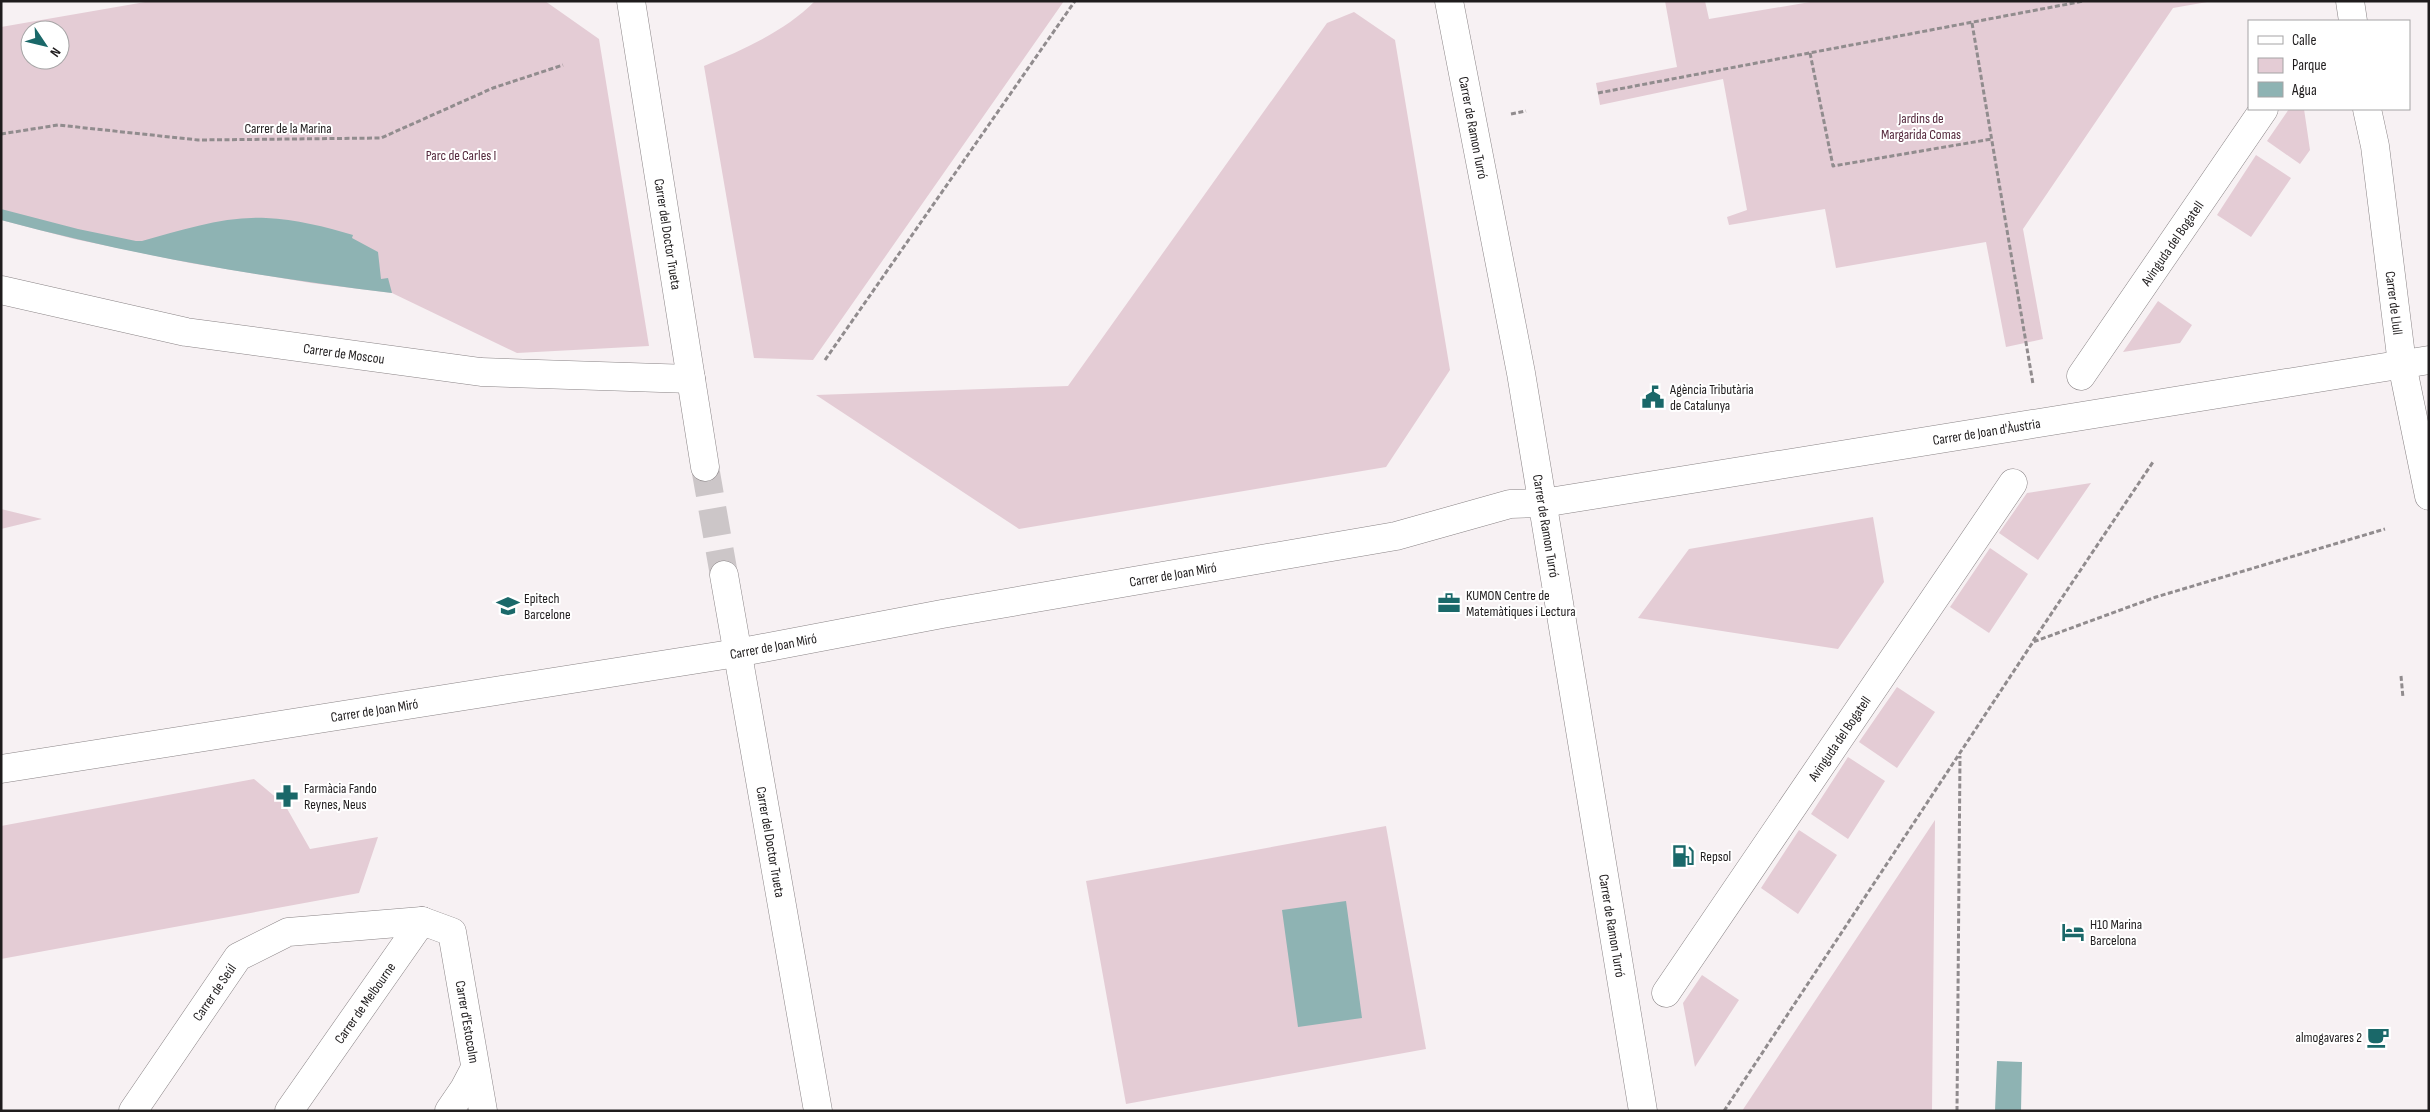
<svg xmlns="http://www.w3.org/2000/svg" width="2430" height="1112" font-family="'Sofia Sans Condensed',sans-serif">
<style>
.green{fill:#e4ccd5;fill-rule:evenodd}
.water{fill:#8eb3b3}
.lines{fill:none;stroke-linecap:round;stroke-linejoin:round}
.minor-tunnel{stroke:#ccc6c8;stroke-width:28;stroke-dasharray:28 14;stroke-linecap:butt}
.minor-casing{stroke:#8a8486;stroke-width:29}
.path{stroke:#918c8e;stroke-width:3;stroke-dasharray:5 2.5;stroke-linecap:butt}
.minor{stroke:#fff;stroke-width:28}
.labels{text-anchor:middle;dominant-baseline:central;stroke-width:4;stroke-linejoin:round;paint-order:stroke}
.park-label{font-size:14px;fill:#53273b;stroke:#fff}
.street-label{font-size:14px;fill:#1f1c1d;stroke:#fff}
.poi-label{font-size:14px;fill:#1f1c1d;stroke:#fff;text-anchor:start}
</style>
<rect width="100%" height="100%" fill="#f7f1f3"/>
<path class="green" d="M151 1H545L599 39 649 346 517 353 392 293 311 283 190 263 74 239 1 220V27ZM30 30H60V60H30Z
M815 1H1064L813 360 754 358 704 66C744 49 784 32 815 1Z
M1665 1H1705L1709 19 1816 1H2213L2173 8 2023 229 2043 339 2006 347 1986 242 1836 268 1825 209 1729 225 1727 217 1747 210 1723 79 1600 105 1596 83 1677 67Z
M1354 12 1395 40 1450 370 1386 467 1019 529 816 395 1068 386 1327 23Z
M2289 109H2304L2310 150 2300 164 2267 141Z
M2256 155 2291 178 2251 237 2217 215Z
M2158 301 2192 325 2180 343 2123 352Z
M2091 483 2038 560 1999 533 2027 493Z
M1 509 42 519 1 529Z
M1873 517 1884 582 1838 649 1638 618 1689 549Z
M1990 548 2028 574 1989 633 1950 607Z
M1897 687 1935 712 1897 768 1859 742Z
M1848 757 1885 781 1848 839 1811 814Z
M254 779 285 805 310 849 378 837 359 893 1 959V826Z
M1935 820 1932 1111H1742Z
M1386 826 1426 1049 1126 1104 1086 881Z
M1799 830 1837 855 1798 914 1761 888Z
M1702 975 1739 1000 1695 1067 1683 1003Z"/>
<path class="water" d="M1 209 78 229 136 241H142C183 230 224 216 266 218 296 219 325 227 353 235L352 238 378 252 381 279 388 278 392 293C261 277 129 255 1 220Z
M1346 901 1362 1018 1298 1027 1282 910Z
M1997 1061 2022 1062 2021 1111H1995Z"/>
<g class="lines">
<path class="minor-tunnel" d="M705 467 724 575"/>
<defs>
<g id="minor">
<path id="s1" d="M631 1 705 467"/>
<path id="s2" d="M1449 1 1521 373 1643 1111"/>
<path d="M2350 1 2353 21"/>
<path id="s3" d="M2367 109 2375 146 2402 364 2429 496"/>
<path id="s4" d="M1 290 186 332 481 372 691 379"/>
<path id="s5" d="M2081 376 2264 109"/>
<path id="s6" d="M724 575 818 1111"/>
<path id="s7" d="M1 769 737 653 942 614 1396 536 1510 504 1543 503 2429 360"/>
<path id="s8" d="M1666 993 2013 483"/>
<path id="s9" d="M133 1111 238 957 288 932 422 921"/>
<path id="s10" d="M289 1111 422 921 452 932 483 1111"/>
<path d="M449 1111 464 1089 475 1068"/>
</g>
</defs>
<use href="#minor" class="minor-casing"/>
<path class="path" d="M1972 23 2033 384
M1810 53 1833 166 1992 139
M1598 93 2084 1
M1511 114 1526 111
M1 134 58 125 198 140 381 138 493 88 563 65
M825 360 1075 1
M2033 641 2153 462
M2401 676 2403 698
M1724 1111 2033 642 2156 597 2385 529
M1957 1111 1960 756"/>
<use href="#minor" class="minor"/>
</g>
<defs>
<symbol id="civic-bare" viewBox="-9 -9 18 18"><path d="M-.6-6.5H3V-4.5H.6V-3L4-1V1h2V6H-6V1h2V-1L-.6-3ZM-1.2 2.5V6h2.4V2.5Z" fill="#1a6869" stroke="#fff" stroke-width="2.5" paint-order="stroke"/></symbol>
<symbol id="office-bare" viewBox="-9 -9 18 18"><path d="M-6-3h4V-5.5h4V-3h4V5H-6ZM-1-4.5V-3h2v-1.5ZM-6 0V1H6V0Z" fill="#1a6869" stroke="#fff" stroke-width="2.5" paint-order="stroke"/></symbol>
<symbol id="school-bare" viewBox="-9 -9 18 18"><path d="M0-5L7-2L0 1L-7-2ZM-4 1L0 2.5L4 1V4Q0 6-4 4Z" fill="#1a6869" stroke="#fff" stroke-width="2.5" paint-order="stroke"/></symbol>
<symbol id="pharmacy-bare" viewBox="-9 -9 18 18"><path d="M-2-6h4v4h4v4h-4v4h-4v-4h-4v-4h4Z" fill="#1a6869" stroke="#fff" stroke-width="2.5" paint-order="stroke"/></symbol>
<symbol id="fuel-bare" viewBox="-9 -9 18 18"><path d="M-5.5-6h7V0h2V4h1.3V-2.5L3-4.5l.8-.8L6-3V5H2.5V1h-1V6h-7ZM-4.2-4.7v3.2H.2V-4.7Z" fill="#1a6869" stroke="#fff" stroke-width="2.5" paint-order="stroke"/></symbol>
<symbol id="hotel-bare" viewBox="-9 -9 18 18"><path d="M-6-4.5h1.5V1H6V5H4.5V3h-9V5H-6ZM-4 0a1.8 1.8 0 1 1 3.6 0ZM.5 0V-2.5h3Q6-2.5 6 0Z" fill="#1a6869" stroke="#fff" stroke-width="2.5" paint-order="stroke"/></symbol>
<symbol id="cafe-bare" viewBox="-9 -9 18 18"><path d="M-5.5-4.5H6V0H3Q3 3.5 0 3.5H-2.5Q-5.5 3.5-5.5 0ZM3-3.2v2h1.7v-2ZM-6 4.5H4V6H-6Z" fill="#1a6869" stroke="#fff" stroke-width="2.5" paint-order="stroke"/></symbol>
</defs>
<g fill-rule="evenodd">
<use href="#civic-bare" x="1637" y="381" width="32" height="32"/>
<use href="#office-bare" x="1433" y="587" width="32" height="32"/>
<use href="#school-bare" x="492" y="590" width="32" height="32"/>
<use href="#pharmacy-bare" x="271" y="780" width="32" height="32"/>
<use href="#fuel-bare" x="1667" y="840" width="32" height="32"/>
<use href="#hotel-bare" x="2057" y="916" width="32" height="32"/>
<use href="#cafe-bare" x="2362" y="1021" width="32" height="32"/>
</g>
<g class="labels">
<g class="park-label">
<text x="1921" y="118">Jardins de<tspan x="1921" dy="16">Margarida Comas</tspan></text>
<text x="461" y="155">Parc de Carles I</text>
</g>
<g class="street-label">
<text stroke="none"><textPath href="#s2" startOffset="129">Carrer de Ramon Turró</textPath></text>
<text x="288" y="128">Carrer de la Marina</text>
<text stroke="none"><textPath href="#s1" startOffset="236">Carrer del Doctor Trueta</textPath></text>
<text stroke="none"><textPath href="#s5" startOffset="161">Avinguda del Bogatell</textPath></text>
<text stroke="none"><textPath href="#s3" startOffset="196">Carrer de Llull</textPath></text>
<text stroke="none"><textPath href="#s4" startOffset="349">Carrer de Moscou</textPath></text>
<text stroke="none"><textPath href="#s7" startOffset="2015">Carrer de Joan d'Àustria</textPath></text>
<text stroke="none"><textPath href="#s2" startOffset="534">Carrer de Ramon Turró</textPath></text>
<text stroke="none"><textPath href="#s7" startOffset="1188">Carrer de Joan Miró</textPath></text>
<text stroke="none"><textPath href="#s7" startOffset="782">Carrer de Joan Miró</textPath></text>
<text stroke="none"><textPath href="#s7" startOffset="378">Carrer de Joan Miró</textPath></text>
<text stroke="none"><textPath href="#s8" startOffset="308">Avinguda del Bogatell</textPath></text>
<text stroke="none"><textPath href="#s6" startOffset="271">Carrer del Doctor Trueta</textPath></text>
<text stroke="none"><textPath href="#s2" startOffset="939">Carrer de Ramon Turró</textPath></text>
<text stroke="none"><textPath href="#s9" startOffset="144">Carrer de Seúl</textPath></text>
<text stroke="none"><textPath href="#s10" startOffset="132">Carrer de Melbourne</textPath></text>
<text stroke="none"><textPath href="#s10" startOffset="355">Carrer d'Estocolm</textPath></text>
</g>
<g class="poi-label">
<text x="1670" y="389">Agència Tributària<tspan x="1670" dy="16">de Catalunya</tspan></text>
<text x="1466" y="595">KUMON Centre de<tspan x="1466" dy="16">Matemàtiques i Lectura</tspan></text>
<text x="524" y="598">Epitech<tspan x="524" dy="16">Barcelone</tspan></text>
<text x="304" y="788">Farmàcia Fando<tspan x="304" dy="16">Reynes, Neus</tspan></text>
<text x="1700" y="856">Repsol</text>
<text x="2090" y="924">H10 Marina<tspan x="2090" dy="16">Barcelona</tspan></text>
<text x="2362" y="1037" text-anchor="end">almogavares 2</text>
</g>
</g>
<rect width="2430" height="1112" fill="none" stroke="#1f1c1d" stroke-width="5"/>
<rect x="2248" y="20" width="162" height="90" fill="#ffffff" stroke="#a5a4a5"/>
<rect x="2258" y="36" width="25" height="8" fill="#ffffff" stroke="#a5a4a5"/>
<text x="2292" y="45" font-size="15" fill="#1f1c1d">Calle</text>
<rect x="2258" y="58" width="25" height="15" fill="#e4ccd5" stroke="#a5a4a5"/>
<text x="2292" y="70" font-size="15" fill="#1f1c1d">Parque</text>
<rect x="2258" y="82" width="25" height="15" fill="#8eb3b3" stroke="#a5a4a5"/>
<text x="2292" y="95" font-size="15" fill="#1f1c1d">Agua</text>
<g transform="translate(45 45) rotate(125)"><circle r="24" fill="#ffffff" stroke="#a5a4a5"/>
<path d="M0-4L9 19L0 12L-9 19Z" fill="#1a6869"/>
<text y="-8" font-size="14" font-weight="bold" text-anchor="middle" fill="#1f1c1d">N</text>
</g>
</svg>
